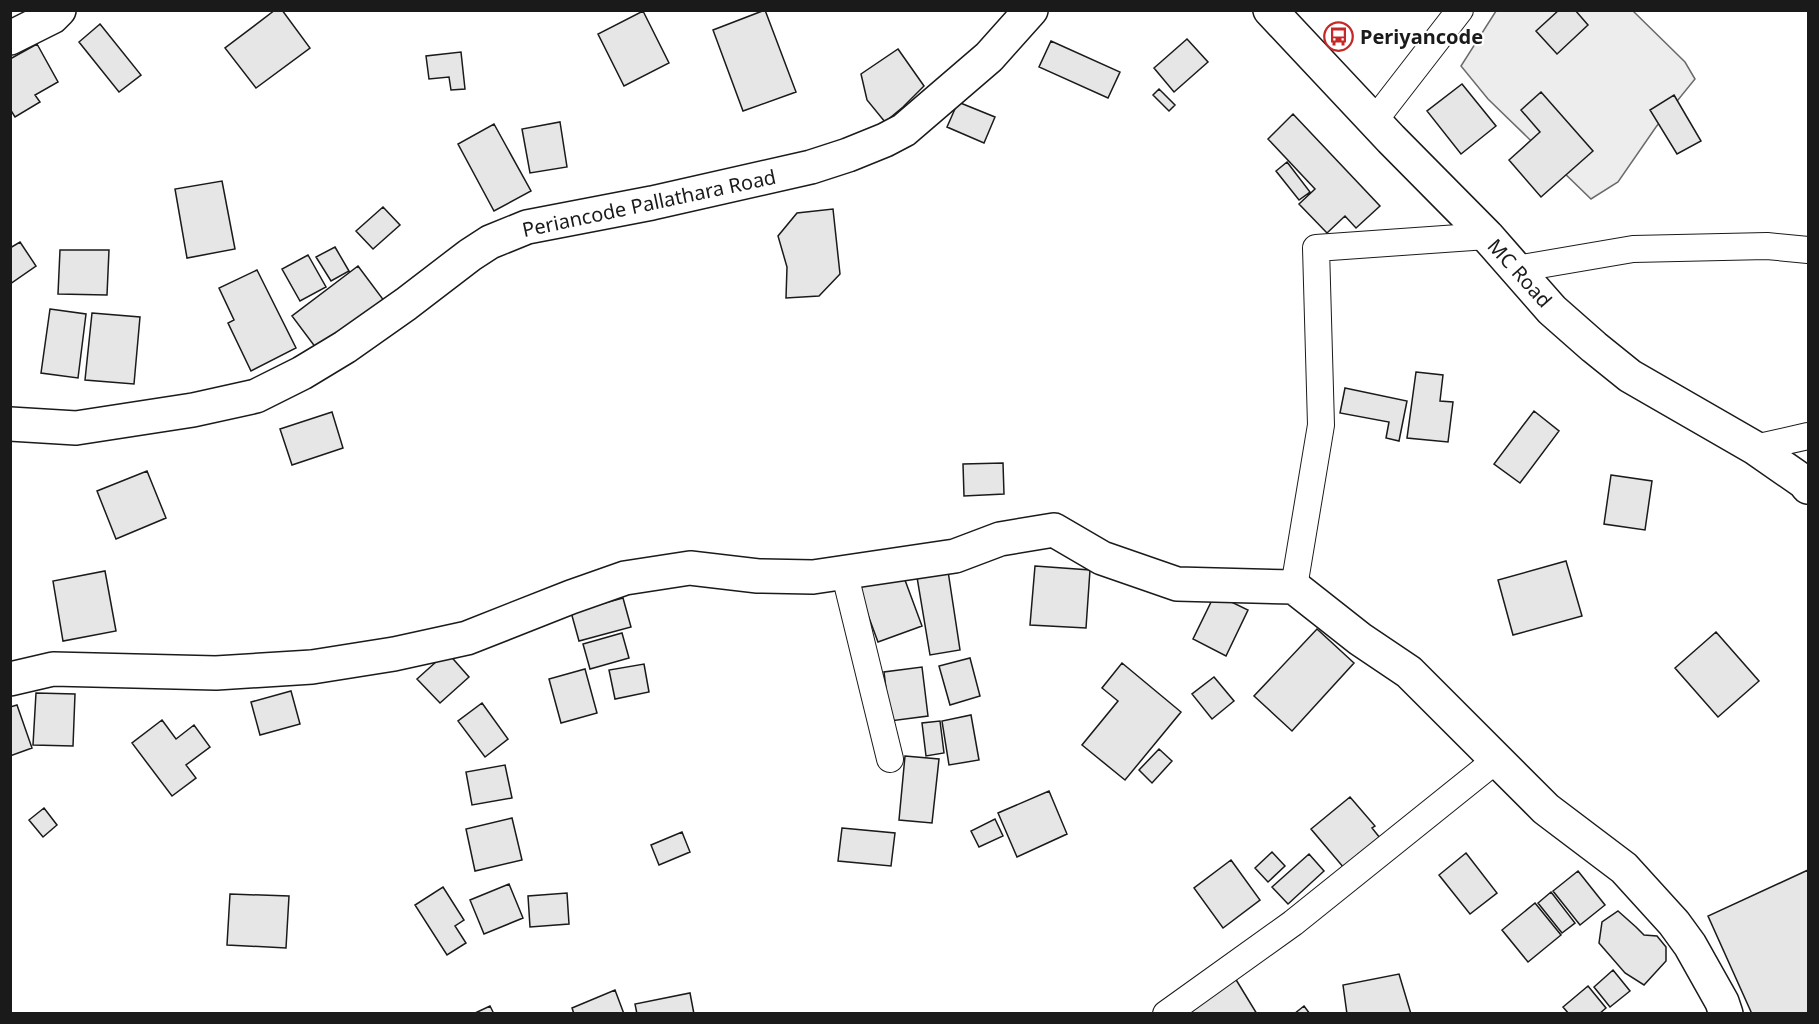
<svg xmlns="http://www.w3.org/2000/svg" width="1819" height="1024" font-family="'Noto Sans',sans-serif">
<style>
.built{fill:#ededed;stroke:#6a6a6a;stroke-width:1.5}
.building{fill:#e6e6e6;stroke:#1a1a1a;stroke-width:1.5}
.lines{fill:none;stroke-linecap:round;stroke-linejoin:round}
.minor-casing{stroke:#1a1a1a;stroke-width:28}
.tertiary-casing{stroke:#1a1a1a;stroke-width:36}
.secondary-casing{stroke:#1a1a1a;stroke-width:36}
.primary-casing{stroke:#1a1a1a;stroke-width:36}
.minor{stroke:#fff;stroke-width:26}
.tertiary{stroke:#fff;stroke-width:33}
.secondary{stroke:#fff;stroke-width:33}
.primary{stroke:#fff;stroke-width:33}
.labels{text-anchor:middle;dominant-baseline:central;stroke-width:4.5;stroke-linejoin:round;paint-order:stroke}
.poi-label{font-size:20px;font-weight:bold;fill:#1a1a1a;stroke:#fff;text-anchor:start}
.street-label{font-size:20px;fill:#1a1a1a;stroke:#fff}
</style>
<rect width="100%" height="100%" fill="#fff"/>
<path class="built" d="M1496 11H1633L1685 62 1695 79 1656 127 1618 182 1591 199 1488 99 1461 66Z"/>
<path class="building" d="M275 10H282L310 48 256 88 225 48Z
M765 10 796 92 743 111 713 30Z
M1559 10H1575L1588 25 1557 54 1536 31Z
M643 11 669 63 624 86 598 34Z
M100 24 141 75 119 92 79 42Z
M1187 39 1208 62 1174 92 1154 68Z
M1051 41 1120 72 1108 98 1039 67Z
M37 44 58 82 35 95 40 102 15 117 10 109V59Z
M898 49 924 86 903 107 885 122 867 100 861 74Z
M461 52 465 89 451 90 449 77 429 79 426 56Z
M1462 84 1496 126 1461 154 1427 111Z
M1159 89 1175 105 1169 111 1153 95Z
M1541 92 1593 151 1541 197 1509 160 1540 132 1521 110Z
M1674 95 1701 141 1677 154 1650 110Z
M958 102 995 117 984 143 947 127Z
M1293 114 1380 206 1356 228 1345 216 1327 233 1299 204 1315 189 1268 139Z
M560 122 567 167 530 173 522 129Z
M494 124 531 191 494 211 458 144Z
M1287 162 1310 192 1299 200 1276 171Z
M222 181 235 249 187 258 175 189Z
M383 207 400 225 373 249 356 231Z
M833 209 840 274 819 296 786 298 787 267 778 236 797 213Z
M20 242 36 266 10 284V248Z
M335 247 349 271 331 281 316 257Z
M60 250H109L107 295 58 294Z
M308 255 326 287 300 301 282 269Z
M358 266 385 302 319 352 292 316Z
M257 270 296 348 251 371 228 323 234 320 219 288Z
M50 309 86 314 78 378 41 373Z
M92 313 140 317 134 384 85 380Z
M1416 372 1443 375 1440 401 1453 402 1448 442 1407 438Z
M1345 388 1407 401 1399 441 1386 438 1389 422 1340 413Z
M1534 411 1559 431 1520 483 1494 464Z
M332 412 343 448 292 465 280 429Z
M1003 463 1004 494 964 496 963 464Z
M147 471 166 518 116 539 97 491Z
M1611 475 1652 481 1645 530 1604 524Z
M1566 561 1582 616 1513 635 1498 580Z
M1035 566 1090 570 1086 628 1030 625Z
M105 571 116 631 63 641 53 581Z
M948 571 960 650 930 655 917 577Z
M902 572 922 626 878 642 858 588Z
M1215 594 1248 610 1226 656 1193 639Z
M623 598 631 627 579 641 571 612Z
M1317 629 1354 663 1292 731 1254 696Z
M1716 632 1759 681 1718 717 1675 668Z
M622 633 629 658 590 669 583 644Z
M447 652 469 677 440 703 417 679Z
M970 658 980 696 950 705 939 666Z
M1122 663 1181 712 1125 780 1082 745 1118 701 1102 688Z
M644 664 649 692 615 699 609 670Z
M922 667 928 716 890 721 884 672Z
M585 669 597 713 561 723 549 679Z
M1214 677 1234 701 1212 719 1192 694Z
M291 691 300 724 260 735 251 702Z
M36 693 75 694 73 746 33 745Z
M482 703 508 739 485 757 458 721Z
M17 705 32 748 10 756V707Z
M971 715 979 760 949 765 942 721Z
M162 720 176 739 194 725 210 747 186 765 196 778 172 796 132 743Z
M940 721 944 753 926 756 922 723Z
M1159 749 1172 761 1152 783 1139 770Z
M905 756 939 759 932 823 899 820Z
M505 765 512 798 472 805 466 772Z
M1049 791 1067 834 1017 857 998 813Z
M1350 797 1375 826 1372 828 1380 838 1344 868 1311 829Z
M44 808 57 825 43 837 29 820Z
M512 818 522 860 475 871 466 829Z
M995 819 1003 836 979 847 971 831Z
M842 828 895 833 891 866 838 861Z
M682 832 690 852 659 865 651 845Z
M1272 852 1285 866 1268 882 1255 868Z
M1466 853 1497 893 1470 914 1439 875Z
M1309 854 1324 871 1288 904 1272 887Z
M1231 860 1260 900 1223 928 1194 888Z
M1808 870V1014H1752L1708 916Z
M1578 871 1605 905 1580 925 1553 891Z
M509 884 523 918 484 934 470 900Z
M443 887 464 920 455 926 466 943 447 955 415 905Z
M1551 892 1575 923 1562 933 1538 903Z
M567 893 569 924 530 927 528 896Z
M230 894 289 896 286 948 227 945Z
M1535 903 1561 935 1528 962 1502 930Z
M1618 911 1636 927 1644 935 1657 936 1666 947V961L1644 985 1625 973 1599 943 1602 922Z
M1613 970 1630 991 1610 1007 1594 987Z
M1399 974 1411 1014H1347L1343 985Z
M1235 978 1257 1014H1178Z
M1588 986 1606 1008 1599 1014H1569L1563 1007Z
M615 990 624 1014H574L572 1008Z
M690 993 694 1014H637L635 1004Z
M490 1006 494 1014H473Z
M1304 1006 1310 1014H1294Z"/>
<g class="lines">
<defs>
<path id="minor" d="M1374 121 1460 10
M1516 269 1633 249 1767 246 1808 250
M1755 448 1808 436
M844 571 890 759
M1294 587 1321 425 1316 248 1487 236
M1166 1014 1293 923 1496 760"/>
<path id="tertiary" d="M10 38 52 17 59 10
M10 679 53 669 216 673 312 667 394 654 467 638 571 597 625 578 690 568 758 576 813 577 955 556 1000 539 1054 530 1102 558 1177 584 1294 587 1360 639 1409 672 1546 809 1624 868 1674 923 1690 945 1722 1002 1726 1014"/>
<path id="secondary" d="M10 424 76 428 193 410 256 396 302 373 345 347 406 304 470 255 490 242 527 227 652 203 811 167 848 155 885 140 904 130 989 57 1031 10"/>
<path id="primary" d="M1270 10 1391 139 1487 236 1552 310 1594 347 1630 376 1755 448 1804 482 1808 487"/>
</defs>
<use href="#minor" class="minor-casing"/>
<use href="#tertiary" class="tertiary-casing"/>
<use href="#secondary" class="secondary-casing"/>
<use href="#primary" class="primary-casing"/>
<use href="#minor" class="minor"/>
<use href="#tertiary" class="tertiary"/>
<use href="#secondary" class="secondary"/>
<use href="#primary" class="primary"/>
</g>
<defs>
<symbol id="bus-ring" viewBox="-11 -11 22 22"><circle r="9.5" fill="#fff" stroke="#c62828" stroke-width="1.5"/><path d="M-5-6H5V4H4V6H2V4H-2V6H-4V4H-5ZM-3.5-4V0h7V-4ZM-3.5 1.2v1.5H-2V1.2ZM2 1.2v1.5H3.5V1.2Z" fill="#c62828"/></symbol>
</defs>
<g fill-rule="evenodd">
<use href="#bus-ring" x="1322" y="20" width="33" height="33"/>
</g>
<g class="labels">
<g class="poi-label">
<text x="1360" y="36">Periyancode</text>
</g>
<g class="street-label">
<text transform="translate(649 203) rotate(-12)">Periancode Pallathara Road</text>
<text transform="translate(1520 273) rotate(48)">MC Road</text>
</g>
</g>
<rect width="1819" height="1024" fill="none" stroke="#1a1a1a" stroke-width="24"/>
</svg>
